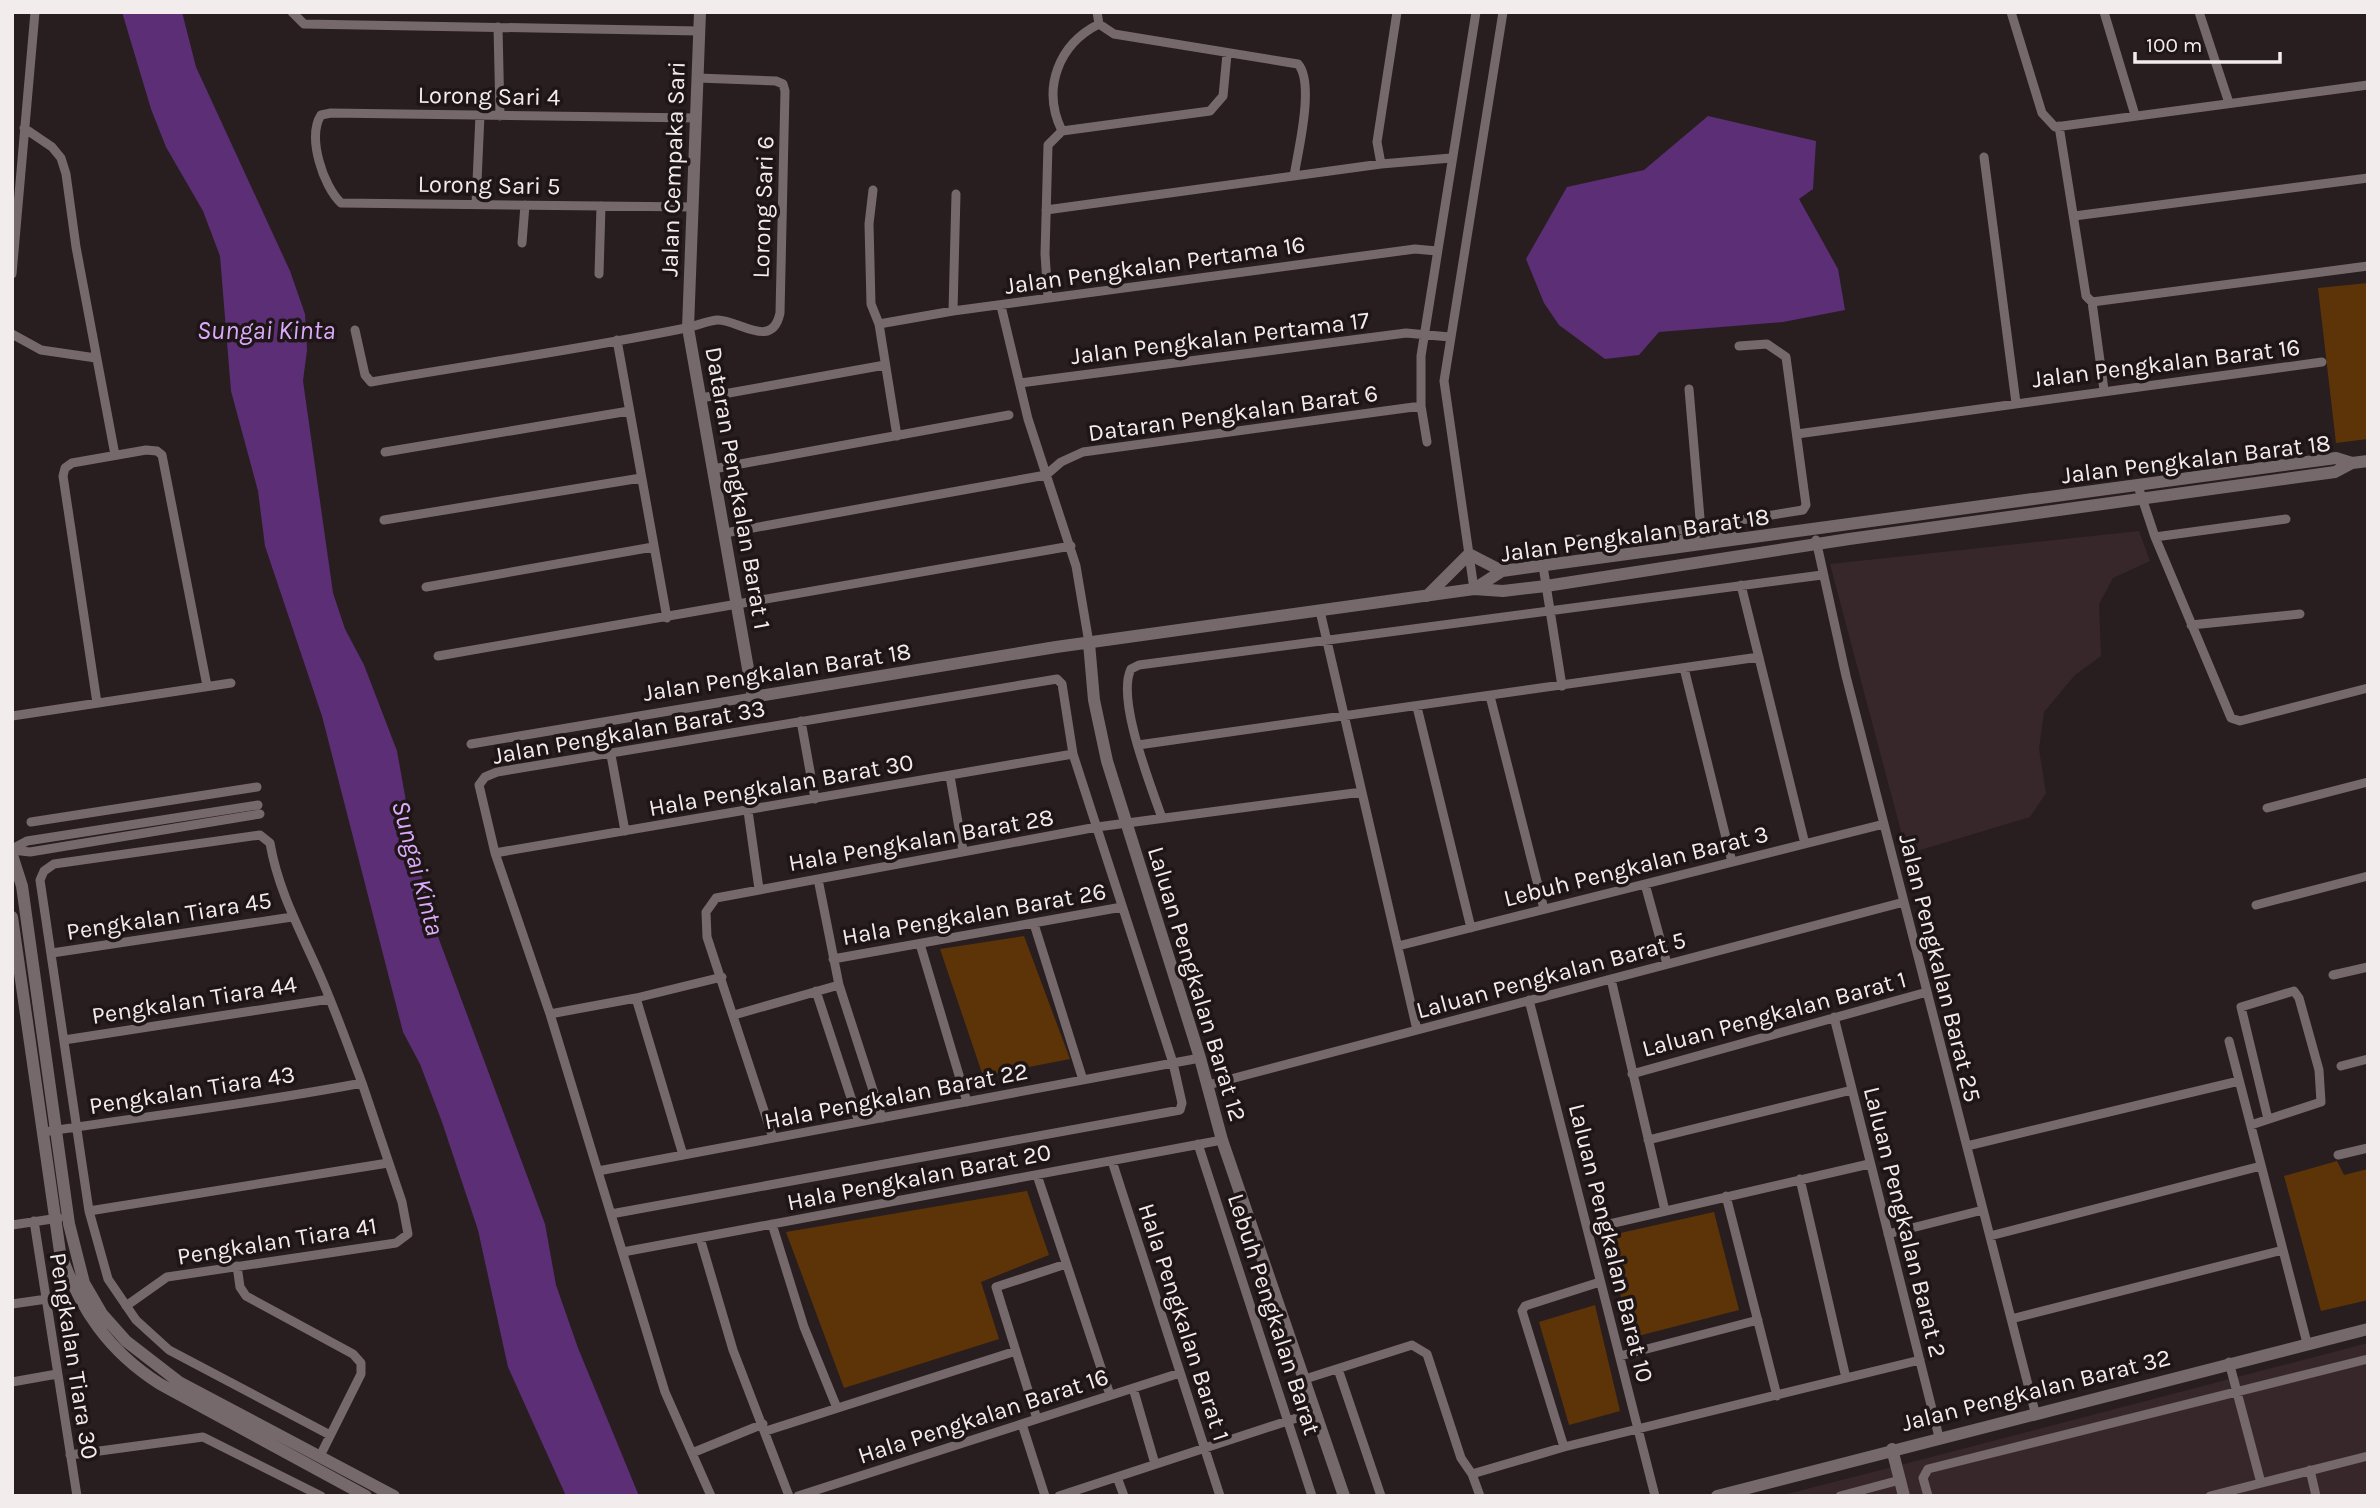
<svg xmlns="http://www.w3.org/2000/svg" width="2380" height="1508" font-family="Karla,sans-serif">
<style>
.built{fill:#38272a}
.green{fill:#5d3407}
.water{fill:#5c2e75}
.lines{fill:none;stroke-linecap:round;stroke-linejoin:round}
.street{stroke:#76696b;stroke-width:9}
.secondary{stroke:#76696b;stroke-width:12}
.labels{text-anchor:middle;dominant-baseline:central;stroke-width:7;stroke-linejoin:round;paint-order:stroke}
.street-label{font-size:24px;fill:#f3eced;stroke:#1e1516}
.water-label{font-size:26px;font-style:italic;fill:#dbaafa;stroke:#1e1516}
</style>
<rect width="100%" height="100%" fill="#281e1f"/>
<path class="built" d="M2139 531 2150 561 2113 578 2099 604 2101 656 2075 675 2044 712 2039 749 2046 793 2030 817 1907 854 1830 564Z
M2368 1343V1496H1779L1885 1469Z"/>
<path class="green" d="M2368 283V439L2336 443 2318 288Z
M1024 936 1070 1059 983 1076 940 949Z
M2337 1161 2344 1175 2368 1169V1300L2321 1311 2284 1176Z
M1027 1191 1049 1255 981 1282 999 1339 844 1388 786 1232Z
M1714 1212 1739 1310 1630 1338 1607 1236Z
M1595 1305 1620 1411 1569 1425 1539 1322Z"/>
<path class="water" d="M122 12H182L196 67 290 271 305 314 307 350 303 381 333 593 345 629 364 665 397 751 415 851 437 934 545 1224 556 1285 578 1348 639 1496H566L508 1367 478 1230 442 1122 420 1064 403 1032 322 716 265 546 258 491 231 391 220 256 203 211 166 147 151 109Z
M1708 116 1816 141 1813 189 1799 199 1838 269 1845 310 1783 322 1659 332 1639 355 1605 359 1559 325 1544 303 1526 259 1567 187 1644 170Z"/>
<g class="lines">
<path class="street" d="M292 12 304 24 699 31
M1097 12 1099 24 1114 34 1298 64C1315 83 1298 151 1294 176
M2011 12 2042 113 2055 127 2368 85
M2104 12 2135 115
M2199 12 2229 103
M498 27 500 116
M2059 126 2086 296 2092 302 2368 266
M24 128 52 147 61 158 66 174 76 247 115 455
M1062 131C1041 88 1059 44 1099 24
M1984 157 2016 403
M1381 164 1377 142 1397 12
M873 190 869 224 871 304 879 324 897 436
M476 204 480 115
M693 207 341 203C323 186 307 137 321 115L331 113 696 118
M1046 210 1381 164 1451 158
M2074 216 2368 178
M522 243 525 205
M12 274 35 12
M599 274 601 206
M1048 298 1045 254 1048 145 1062 131 1210 111 1223 96 1227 54
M2092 302 2104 390
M1001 306 1028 419 1076 566 1089 643
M953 311 956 194
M879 324 953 311 1415 249 1437 251
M355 330 365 375 371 382C476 364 582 349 686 328 696 326 707 321 717 320 738 319 772 351 780 313L785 91 783 84 776 81 698 78
M12 334 41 350 96 358
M617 340 667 618
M1020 383 1406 333 1450 337
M1689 389 1701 530
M701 398 885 365
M1797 434 2322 362
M1427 442 1421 406V356L1476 12
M385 452 629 411
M713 469 1009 415
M2138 486 2155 537 2231 718 2240 721 2368 688
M384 520 641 478
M725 533 1046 475 1061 462 1083 452 1421 406
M2155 537 2286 519
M1579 539 1591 544 1803 510 1806 505 1786 357 1767 344 1739 346
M1816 540 1846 676 2035 1412
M1543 566 1562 686
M1741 585 1805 844
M426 587 653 547
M1474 589 1444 381 1503 12
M1320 611 1417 1030
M2191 625 2300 614
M438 656 1071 546
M1684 668 1732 862
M1490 696 1544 909
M97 703 63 476 65 468 72 463 146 450 157 451 162 455 207 686
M1417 707 1471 928
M12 716 231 683
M801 721 815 799
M471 744 753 697
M1138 745 1759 657
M611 755 625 831
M950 776 963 851
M2267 808 2368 782
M748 811 759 889
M1162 818C1151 786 1116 699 1131 669L1139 665 1822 575
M31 822 257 787
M12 849 27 841 258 805
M12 850 30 852 260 814
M495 853 1073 754
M818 879 839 985 882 1118
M1645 884 1667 964
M2256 905 2368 876
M1034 924 1083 1080
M920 944 967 1102
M1398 946 1884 824
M52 953 292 917
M833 959 1122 907
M2333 975 2368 967
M1611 979 1665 1211
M816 991 859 1122
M636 998 683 1155
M1529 1000 1655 1496
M550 1014 636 998 722 977
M734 1015 839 985
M1834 1017 1939 1437
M64 1040 330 999
M2229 1041 2307 1343
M2341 1066 2368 1059
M1632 1074 1927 992
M1208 1085 1904 902
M2251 1125 2321 1102 2319 1070 2299 998 2294 991 2241 1007 2268 1119
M50 1131C154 1115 259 1103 362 1083 348 1046 335 1009 319 973 300 930 278 890 270 843L260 835 54 864 44 871 40 880 89 1211 108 1279 136 1320 169 1350 330 1435
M773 1138 707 937 706 912 716 898 1097 827 1362 792
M1648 1140 1852 1090
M1198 1144 1312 1496
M1967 1146 2239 1081
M2338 1155 2368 1148
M1112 1161 1220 1496
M598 1171 1200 1058
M1037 1175 1110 1395
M1800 1179 1846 1378
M1726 1196 1777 1396
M89 1211 388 1163
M611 1214 1180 1110 1182 1103 1173 1063 1073 754 1062 684 1057 679 497 772 485 777 479 785 495 853 550 1014 665 1392 711 1496
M34 1221 77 1496
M772 1224 804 1327 837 1408
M12 1225 59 1218
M1588 1229 1869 1164
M1888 1234 1983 1210
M1990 1236 2261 1166
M700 1238 733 1350 789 1496
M623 1252 1222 1140
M237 1266 240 1287 246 1296 353 1354 361 1363V1374L320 1456
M12 1304 47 1299
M126 1306 167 1277 396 1243 408 1234 402 1202 362 1083
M2011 1319 2283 1250
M1620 1356 1758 1320
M2229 1362 2261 1483
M1338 1369 1381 1496
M1302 1380 1412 1345 1427 1354 1461 1458 1472 1474 1480 1496
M12 1382 57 1374
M1133 1388 1155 1464
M1037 1419 996 1287 1066 1264
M1022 1424 1045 1496
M766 1431 1016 1351
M1564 1447 1522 1311 1525 1306 1600 1282
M692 1453 763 1424
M70 1455 203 1437 321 1496
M2310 1470 2316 1496
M1472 1474 1564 1447 1920 1360
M1117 1477 1124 1496
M798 1496 1180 1373
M1059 1496 1315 1412
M1840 1496 1900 1480
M1928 1496 1923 1478 1928 1469 2368 1359
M2210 1496 2368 1456"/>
<path class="secondary" d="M700 12 688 328 753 697 1056 647 1474 589 1503 591 1546 586 1849 539 2335 472 2352 463 2368 461
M1674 545 1695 534 1701 528 1717 536 1732 537
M1474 589 1502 571 2336 458 2352 463
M1427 596 1469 554 1502 571
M1089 643 1094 700 1107 761 1200 1058 1222 1140 1344 1496
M12 855 22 886 69 1224 84 1283 102 1314 126 1341 179 1382 394 1496
M12 917 60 1252C80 1309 108 1351 160 1384L366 1496
M1892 1449 1904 1496
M1717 1496 2368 1329"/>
</g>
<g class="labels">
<g class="street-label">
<text transform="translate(489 96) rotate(1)">Lorong Sari 4</text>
<text transform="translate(673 169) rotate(-88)">Jalan Cempaka Sari</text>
<text transform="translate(489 185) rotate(1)">Lorong Sari 5</text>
<text transform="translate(763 207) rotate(-88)">Lorong Sari 6</text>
<text transform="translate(1155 265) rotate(-8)">Jalan Pengkalan Pertama 16</text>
<text transform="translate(1220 338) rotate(-7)">Jalan Pengkalan Pertama 17</text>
<text transform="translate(2166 363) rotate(-7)">Jalan Pengkalan Barat 16</text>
<text transform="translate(1233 413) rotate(-8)">Dataran Pengkalan Barat 6</text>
<text transform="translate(2196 459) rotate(-7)">Jalan Pengkalan Barat 18</text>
<text transform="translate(738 488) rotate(80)">Dataran Pengkalan Barat 1</text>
<text transform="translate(1635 535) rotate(-8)">Jalan Pengkalan Barat 18</text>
<text transform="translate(777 672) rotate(-9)">Jalan Pengkalan Barat 18</text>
<text transform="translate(629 732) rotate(-10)">Jalan Pengkalan Barat 33</text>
<text transform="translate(781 785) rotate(-10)">Hala Pengkalan Barat 30</text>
<text transform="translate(921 840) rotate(-10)">Hala Pengkalan Barat 28</text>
<text transform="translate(1636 866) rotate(-14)">Lebuh Pengkalan Barat 3</text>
<text transform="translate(974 914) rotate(-10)">Hala Pengkalan Barat 26</text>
<text transform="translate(169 916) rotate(-9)">Pengkalan Tiara 45</text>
<text transform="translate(1940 968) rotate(76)">Jalan Pengkalan Barat 25</text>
<text transform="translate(1551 975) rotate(-15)">Laluan Pengkalan Barat 5</text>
<text transform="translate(1197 984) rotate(73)">Laluan Pengkalan Barat 12</text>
<text transform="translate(194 1000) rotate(-9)">Pengkalan Tiara 44</text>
<text transform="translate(1774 1014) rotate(-15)">Laluan Pengkalan Barat 1</text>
<text transform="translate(192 1090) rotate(-9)">Pengkalan Tiara 43</text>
<text transform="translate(896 1096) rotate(-11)">Hala Pengkalan Barat 22</text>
<text transform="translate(919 1177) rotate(-11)">Hala Pengkalan Barat 20</text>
<text transform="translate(1905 1222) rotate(76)">Laluan Pengkalan Barat 2</text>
<text transform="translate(277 1241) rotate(-9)">Pengkalan Tiara 41</text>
<text transform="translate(1611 1243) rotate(76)">Laluan Pengkalan Barat 10</text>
<text transform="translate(1274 1314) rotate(72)">Lebuh Pengkalan Barat</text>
<text transform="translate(1184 1322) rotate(72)">Hala Pengkalan Barat 1</text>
<text transform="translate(74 1356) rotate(81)">Pengkalan Tiara 30</text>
<text transform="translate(2036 1390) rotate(-14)">Jalan Pengkalan Barat 32</text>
<text transform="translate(983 1416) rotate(-18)">Hala Pengkalan Barat 16</text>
</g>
<g class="water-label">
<text x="266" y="330">Sungai Kinta</text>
<text transform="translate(418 868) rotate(75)">Sungai Kinta</text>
</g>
</g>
<rect width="2380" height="1508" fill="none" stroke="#f3eced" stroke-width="28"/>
<path d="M2135 52v10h145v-10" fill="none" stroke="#f3eced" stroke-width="3.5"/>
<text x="2146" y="52" font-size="21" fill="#f3eced" stroke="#1e1516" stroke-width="5" paint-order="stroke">100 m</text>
</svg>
